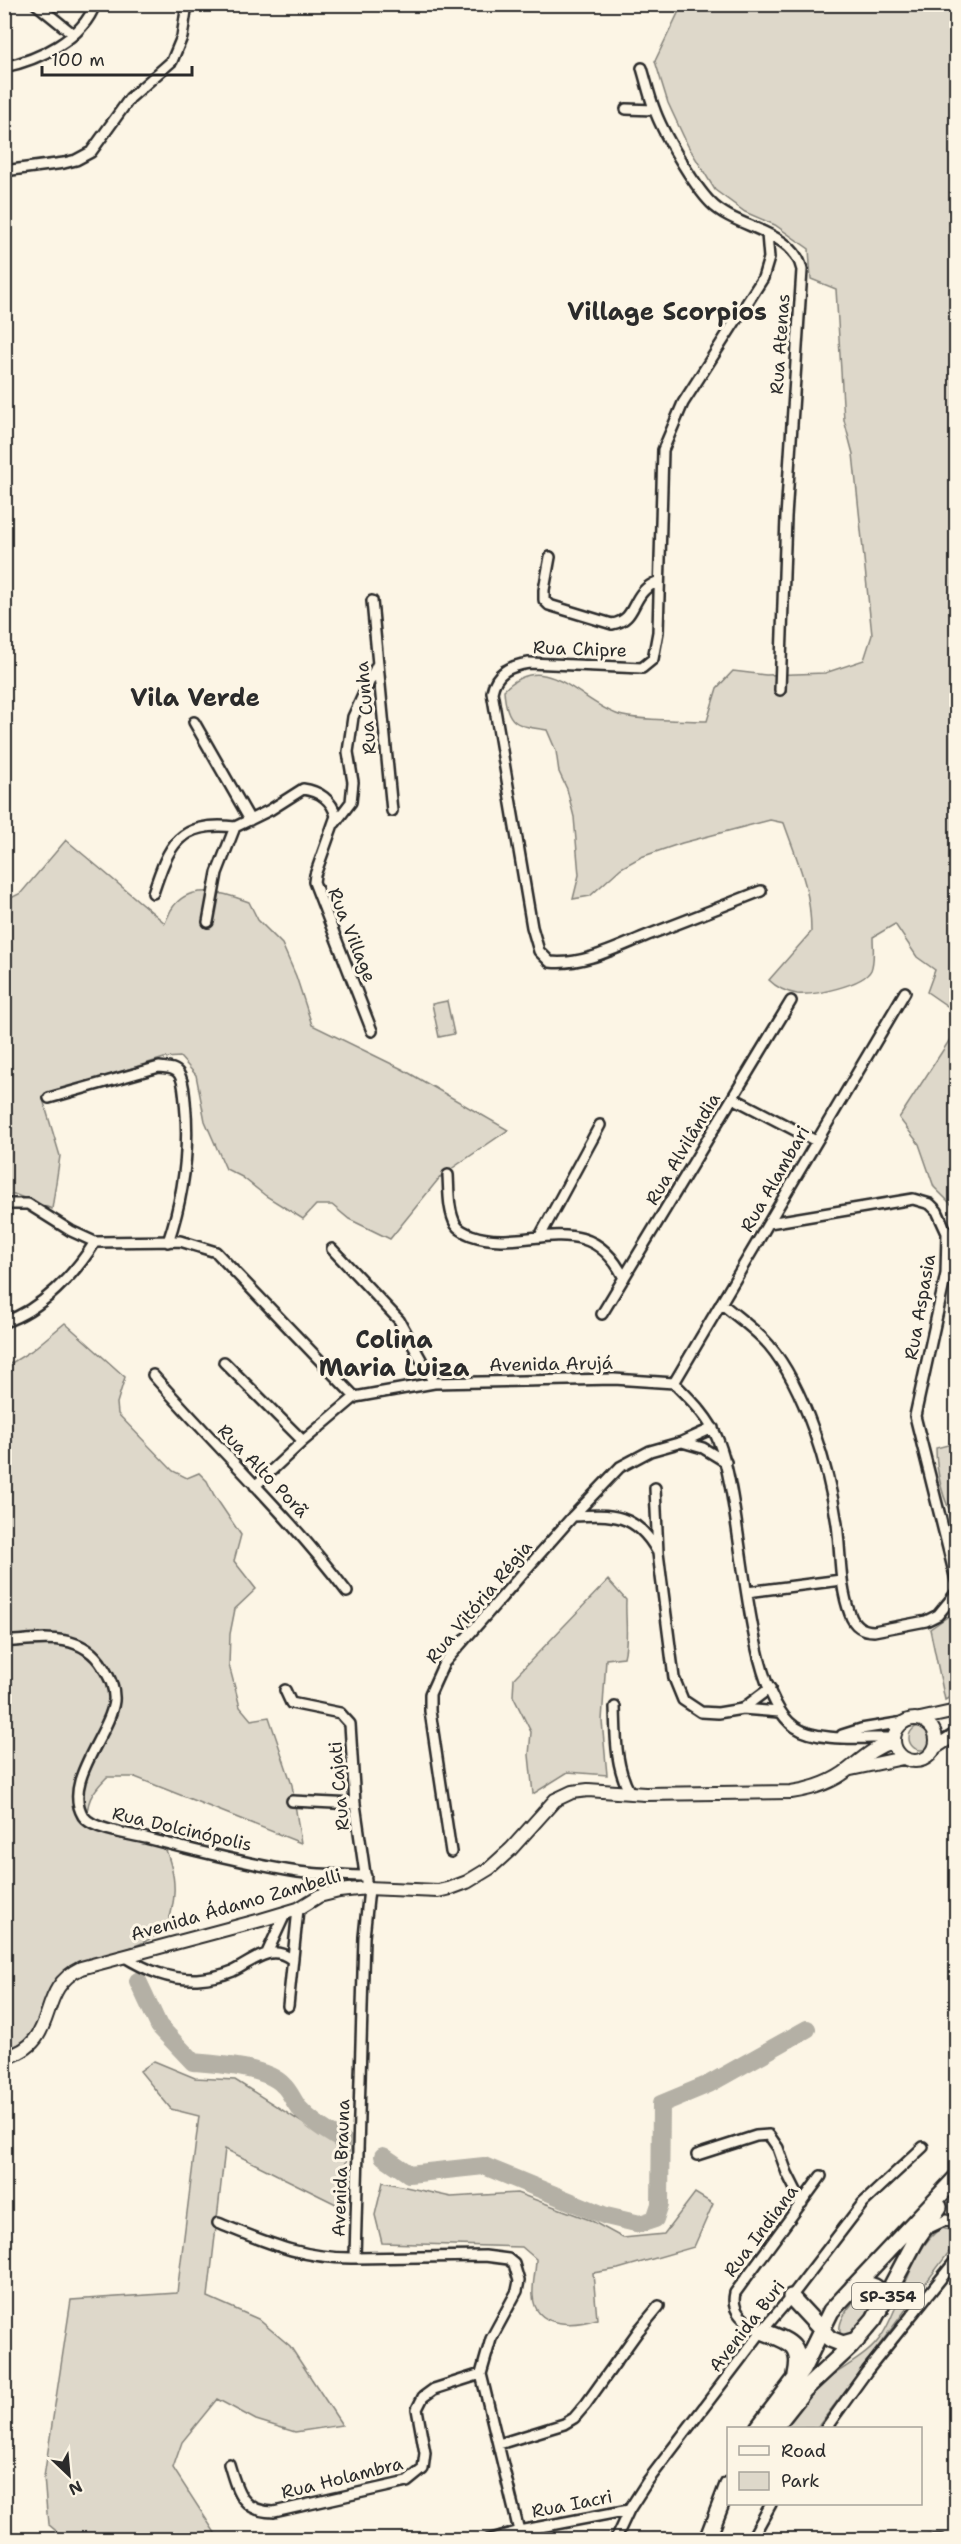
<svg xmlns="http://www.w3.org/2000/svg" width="961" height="2544" font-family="'Shantell Sans',sans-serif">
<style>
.green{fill:#ded8ca;stroke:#84827a;stroke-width:1.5}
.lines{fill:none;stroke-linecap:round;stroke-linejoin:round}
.river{stroke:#b4b0a5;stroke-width:18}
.minor-casing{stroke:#2b2b2b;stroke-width:14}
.tertiary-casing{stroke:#2b2b2b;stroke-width:16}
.primary-casing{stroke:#2b2b2b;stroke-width:20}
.minor{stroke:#fcf5e5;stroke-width:9}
.tertiary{stroke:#fcf5e5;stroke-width:12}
.primary{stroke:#fcf5e5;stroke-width:15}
.labels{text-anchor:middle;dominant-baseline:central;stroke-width:6;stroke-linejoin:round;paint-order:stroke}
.shield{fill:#fcf5e5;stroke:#6a6863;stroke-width:1.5}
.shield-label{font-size:16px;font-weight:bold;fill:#2b2b2b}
.street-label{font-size:18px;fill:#2b2b2b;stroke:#fcf5e5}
.district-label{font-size:24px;font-weight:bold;fill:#2b2b2b;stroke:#fcf5e5}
</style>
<rect width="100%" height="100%" fill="#fcf5e5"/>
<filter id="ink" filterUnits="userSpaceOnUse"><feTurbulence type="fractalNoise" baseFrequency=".0167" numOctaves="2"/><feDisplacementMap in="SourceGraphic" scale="12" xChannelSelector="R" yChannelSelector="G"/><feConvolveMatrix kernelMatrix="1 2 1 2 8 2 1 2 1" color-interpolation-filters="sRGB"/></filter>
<g filter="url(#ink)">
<path class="green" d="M682 5H956V1012L927 992 935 970 917 957 895 924 873 937C873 948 875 960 871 970 864 985 813 996 797 994 785 992 777 988 769 980L811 932C811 888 798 863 784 823L770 820 682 843 641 857 621 868 590 896 573 899 579 875 574 817 567 789 559 772 556 751 547 730C516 726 506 724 504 690 546 648 579 702 619 715 638 721 685 720 707 721L717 688 733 671 766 675 825 673 864 660 872 635 853 454 844 420 836 289 811 279 809 249 775 225 745 212 715 190 688 146 668 103 655 61Z
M66 840 165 923C167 919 169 914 171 910 188 881 225 893 249 902L258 920 282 944 296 976 312 1025 402 1069 508 1130 441 1176 390 1239 349 1219 332 1205H316L303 1219 266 1196 242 1177 226 1169 205 1121 196 1075 180 1057 164 1058 42 1096 60 1156 52 1209 14 1194 5 1196V901L21 893Z
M447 1001 454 1034 439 1037 432 1004Z
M956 1030V1209L934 1187 919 1144 899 1118Z
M65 1323 125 1377 117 1403 118 1414 173 1471 187 1478 199 1473 207 1481 214 1495 241 1535 234 1561 256 1589 235 1609 230 1634 229 1665 240 1707 251 1720 269 1717 292 1785 301 1843 135 1777H107C90 1794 87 1801 86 1825L165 1847C173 1869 177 1886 172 1909 171 1913 170 1919 168 1922 151 1953 86 1953 59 1977 34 2000 56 2039 5 2048V1367L31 1351Z
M956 1443V1522C943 1502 936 1472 936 1448Z
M608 1580 626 1600C625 1619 629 1639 624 1657L606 1659 602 1721 607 1775 568 1772 533 1794 529 1755 531 1732 513 1696 514 1678Z
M956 1611V1694L945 1700 930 1629Z
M909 1738a12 12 0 1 1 24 0a12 12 0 1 1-24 0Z
M154 2061 195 2078 235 2080 347 2151 342 2207 225 2149 208 2297 258 2319 290 2346 342 2425 295 2432 256 2420 217 2399 182 2442 173 2468 215 2533 224 2539H66L48 2524 44 2477 71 2300 177 2293 199 2116 171 2109 140 2071Z
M383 2182 451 2197 517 2193 590 2220 623 2238 664 2234 695 2193 713 2204 694 2247 618 2269 593 2273 597 2319C575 2326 535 2329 533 2296 532 2284 536 2271 536 2259L522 2247 382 2243 375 2215Z
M942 2228 956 2232 955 2244 817 2428H782C793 2412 809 2393 825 2381 844 2366 869 2356 882 2335 901 2307 912 2244 942 2228Z
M867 2292 874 2296V2307L851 2337 841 2336C835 2321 851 2305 861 2293Z"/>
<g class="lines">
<path class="river" d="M138 1981 159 2026 193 2062C217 2064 267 2067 283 2085 290 2091 293 2101 299 2108 313 2124 330 2133 348 2144
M383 2156 409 2174 484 2166 606 2216 640 2224 655 2219 660 2204 661 2104 709 2084 807 2029"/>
<defs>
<path id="minor" d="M36 4 73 34
M4 67C38 60 83 39 95 4
M642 68C646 81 649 95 654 108 662 132 694 186 711 203 736 229 794 230 802 270L786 517 780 690
M626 109 654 110
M4 171 64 163 76 160 91 152 130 98 172 61 182 37 187 4
M550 557 544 590V600L549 605 612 624C640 619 628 593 659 581
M372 601 392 811
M194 722 250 820
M335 823 351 802 353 782 348 752 353 717 377 665
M761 891C723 906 685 921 648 935 618 947 582 966 550 962L539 951 532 927 492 692C496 672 510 666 529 663L642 668 653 659 658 632 663 450 683 403 763 278 769 258 767 234
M153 893C169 845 178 821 235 827
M208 922 217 873 235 827 270 810 303 789C319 791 332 800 336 816L315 875 314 882 372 1031
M49 1098 159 1067C166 1068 175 1067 179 1074 184 1081 184 1093 185 1101 190 1150 184 1195 168 1242
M733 1098 816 1141
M448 1175C449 1191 448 1211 456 1225 459 1230 466 1233 471 1235 525 1255 587 1203 624 1278
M4 1204H28L71 1231 95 1242 180 1241 216 1252 355 1397
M769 1223 913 1199 930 1204 937 1211 947 1233 946 1274 915 1416 956 1580
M540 1236 600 1125
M332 1249 399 1320 434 1383
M721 1303C737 1317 755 1329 769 1345 805 1388 829 1469 837 1524 841 1554 839 1585 850 1614 854 1626 863 1631 874 1631L926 1621 938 1615 956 1593
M602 1314 791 1001
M4 1322C41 1310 75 1274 95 1242
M224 1362 303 1441
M153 1375C217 1448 288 1514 347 1592
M674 1383 905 992
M682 1442 713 1428
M255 1486 303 1441 355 1397 434 1383 614 1379 674 1383C691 1400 709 1417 718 1440 745 1505 742 1691 795 1727 818 1743 867 1737 894 1738
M655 1488 658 1553 674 1678 683 1700 701 1712 718 1713 742 1709 779 1712
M573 1516C612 1514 636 1513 657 1551
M747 1592 841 1580
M4 1642C40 1639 82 1631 103 1667 110 1678 115 1688 114 1701 110 1734 62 1782 83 1816 86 1820 89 1822 93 1824 109 1832 129 1834 146 1838 196 1851 247 1864 298 1872 320 1875 343 1875 366 1876
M285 1690 291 1703 340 1713 350 1724 355 1804 366 1881
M615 1707C616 1737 615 1766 630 1793
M742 1709 770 1688
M842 1735 861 1729 904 1722
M292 1801 355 1804
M451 1852 430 1711V1694L444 1663 573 1516 620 1467 650 1451 682 1442 703 1448 726 1462
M369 1889 364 1937 355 2258 485 2256 508 2259 514 2264 519 2281 517 2291 491 2339 481 2374 519 2531
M267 1953 286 1912
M123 1956C146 1970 168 1980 197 1979 209 1978 221 1976 233 1971 252 1962 270 1943 291 1959
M288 2006 298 1909
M697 2155 756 2136 769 2135 778 2148 787 2173 802 2203
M218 2223C266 2242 302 2259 355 2258
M929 2228 946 2220 956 2224
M762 2331C746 2322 730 2313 735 2293L821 2176
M826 2428 867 2371 956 2260
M499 2444 564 2424 574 2418 586 2404 639 2330 659 2306
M229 2464C237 2491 242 2512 274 2512L407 2482 423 2469 425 2453 417 2409 423 2397 434 2389 481 2374
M488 2540 519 2531 629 2510
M615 2540 629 2510 647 2482 762 2331 791 2297 863 2203 923 2147
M751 2540 771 2504
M929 2540H941"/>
<path id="tertiary" d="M894 1740a21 21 0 1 1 42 0a21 21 0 1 1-42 0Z
M920 1719 956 1711
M936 1747 956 1734
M851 1769 903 1758
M4 2058C63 2042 33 1991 81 1968L261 1920 298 1909 319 1896 339 1891 367 1888 438 1891 451 1888 467 1882 490 1868 511 1849 555 1800 572 1792 588 1790 645 1794 791 1792C812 1789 833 1782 849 1769 864 1757 875 1747 894 1741"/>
<path id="primary" d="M853 2287 867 2284 875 2287 880 2298V2310
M791 2297 830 2339 843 2344 857 2340
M762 2331C787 2341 803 2343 796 2375
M758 2428 802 2370 831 2311 956 2178
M774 2428 804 2390 850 2347 874 2319 916 2240 939 2207
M707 2540 728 2485"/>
</defs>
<use href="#minor" class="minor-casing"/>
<use href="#tertiary" class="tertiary-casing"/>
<use href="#primary" class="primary-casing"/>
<use href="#minor" class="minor"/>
<use href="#tertiary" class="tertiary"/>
<use href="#primary" class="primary"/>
</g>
</g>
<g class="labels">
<rect class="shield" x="852" y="2283" width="72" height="26" rx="4.5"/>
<g class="shield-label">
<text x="888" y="2296">SP-354</text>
</g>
<g class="street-label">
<text transform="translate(780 344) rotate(-86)">Rua Atenas</text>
<text transform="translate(580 649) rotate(2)">Rua Chipre</text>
<text transform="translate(366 708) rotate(-95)">Rua Cunha</text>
<text transform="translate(352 935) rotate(68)">Rua Village</text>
<text transform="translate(683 1149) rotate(-59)">Rua Alvilândia</text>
<text transform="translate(775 1179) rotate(-60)">Rua Alambari</text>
<text transform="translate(920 1307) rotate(-80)">Rua Aspasia</text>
<text transform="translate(551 1364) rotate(-1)">Avenida Arujá</text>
<text transform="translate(263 1471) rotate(46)">Rua Alto Porã</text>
<text transform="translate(479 1602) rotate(-50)">Rua Vitória Régia</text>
<text transform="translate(339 1786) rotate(-95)">Rua Cajati</text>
<text transform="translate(182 1829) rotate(13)">Rua Dolcinópolis</text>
<text transform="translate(236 1905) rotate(-16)">Avenida Ádamo Zambelli</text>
<text transform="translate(341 2168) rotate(-88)">Avenida Brauna</text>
<text transform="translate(761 2231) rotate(-53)">Rua Indiana</text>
<text transform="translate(747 2326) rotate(-52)">Avenida Buri</text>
<text transform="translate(342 2478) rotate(-14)">Rua Holambra</text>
<text transform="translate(572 2504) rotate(-11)">Rua Iacri</text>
</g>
<g class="district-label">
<text x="667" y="312">Village Scorpios</text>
<text x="195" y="698">Vila Verde</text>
<text x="394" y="1340">Colina<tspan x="394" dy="28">Maria Luiza</tspan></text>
</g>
</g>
<rect width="961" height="2544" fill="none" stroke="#fcf5e5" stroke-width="24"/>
<rect x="12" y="12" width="937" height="2520" fill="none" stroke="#2b2b2b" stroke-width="2" filter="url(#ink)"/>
<rect x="727" y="2427" width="195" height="78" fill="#fcf5e5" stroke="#a8a49b" stroke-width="1.5"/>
<rect x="739" y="2446" width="30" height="9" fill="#fcf5e5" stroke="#a8a49b" stroke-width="1.5"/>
<text x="781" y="2457" font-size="18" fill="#2b2b2b">Road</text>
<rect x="739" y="2472" width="30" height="18" fill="#ded8ca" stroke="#a8a49b" stroke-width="1.5"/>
<text x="781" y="2487" font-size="18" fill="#2b2b2b">Park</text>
<g transform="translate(69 2475) rotate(154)" stroke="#fcf5e5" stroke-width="4.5" paint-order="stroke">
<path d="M0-4.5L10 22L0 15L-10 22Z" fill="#2b2b2b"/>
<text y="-9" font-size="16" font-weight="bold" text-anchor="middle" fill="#2b2b2b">N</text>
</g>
<path d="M42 66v9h150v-9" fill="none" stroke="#2b2b2b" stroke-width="3"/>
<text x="51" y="66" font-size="18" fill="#2b2b2b" stroke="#fcf5e5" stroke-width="4.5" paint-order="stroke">100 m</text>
</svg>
